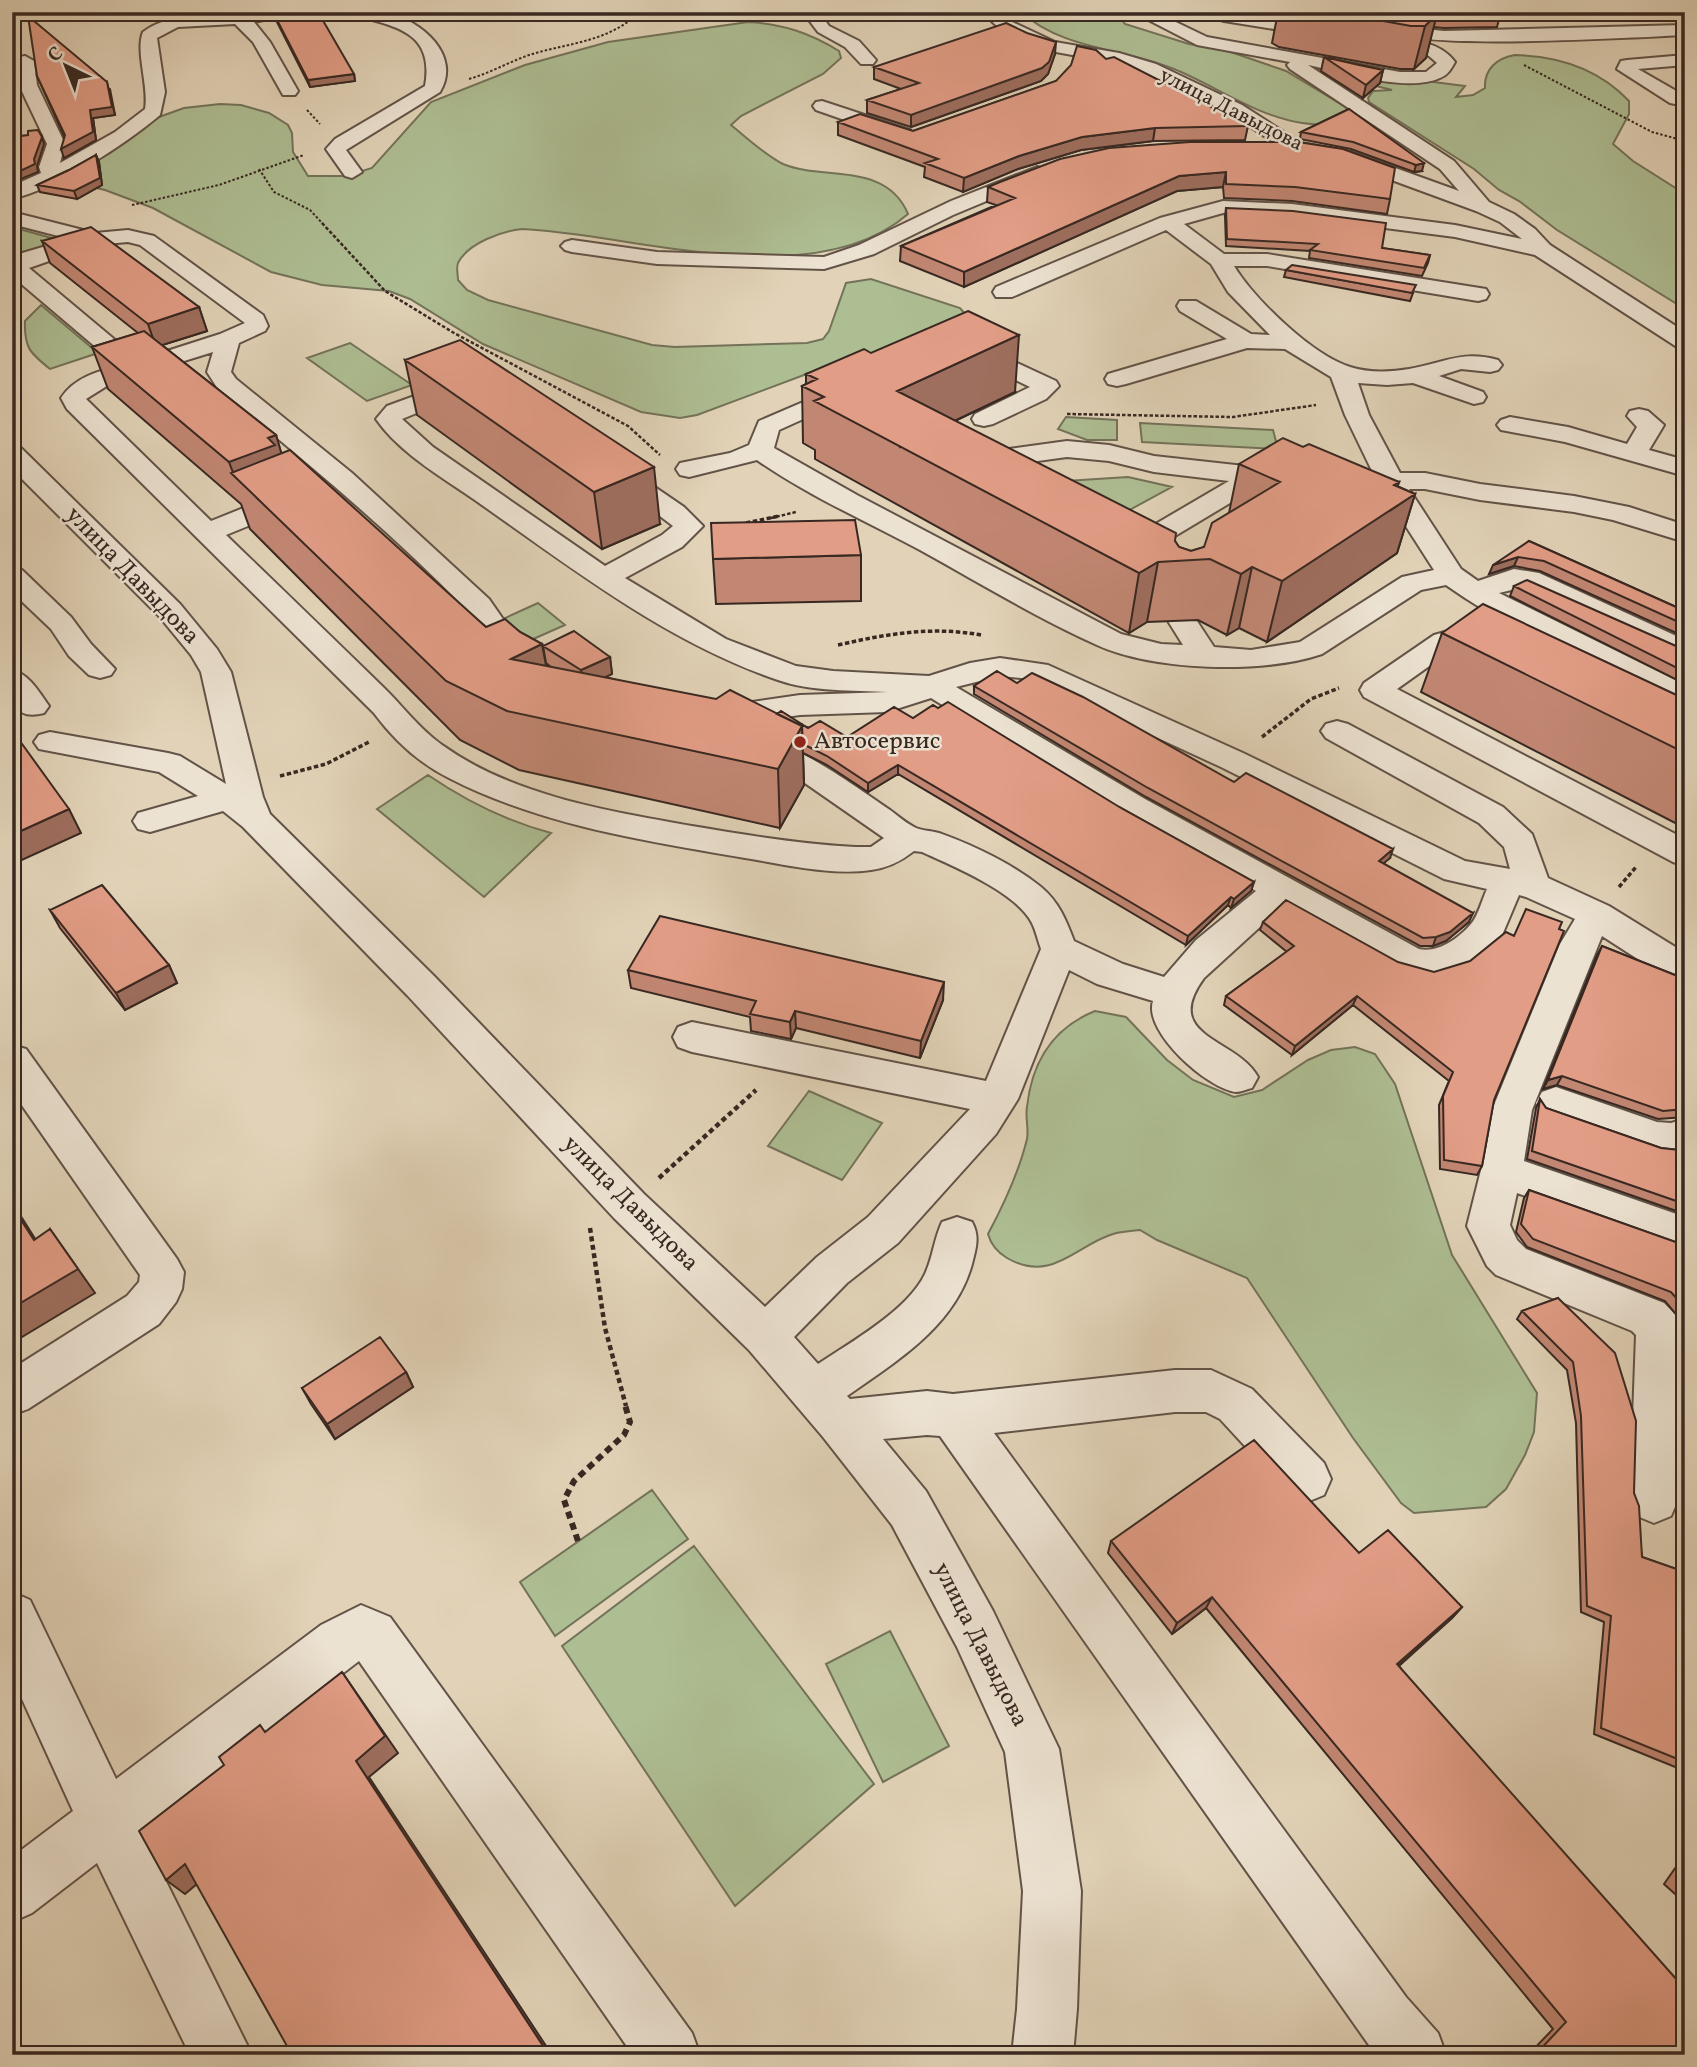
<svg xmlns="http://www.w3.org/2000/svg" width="1697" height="2067" font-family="Vollkorn,serif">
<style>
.green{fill:#aebe93;stroke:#73735a;stroke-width:2}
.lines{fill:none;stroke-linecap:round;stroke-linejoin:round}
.minor-casing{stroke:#625348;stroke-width:4}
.path-far4{stroke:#382822;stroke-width:2;stroke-dasharray:2.5 2;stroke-linecap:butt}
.path-far3{stroke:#382822;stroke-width:2.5;stroke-dasharray:3.5 2;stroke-linecap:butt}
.path-far2{stroke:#382822;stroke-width:3.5;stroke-dasharray:4.5 2.5;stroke-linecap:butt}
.path-far1{stroke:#382822;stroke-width:4.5;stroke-dasharray:5 3.5;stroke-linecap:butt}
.path{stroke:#382822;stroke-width:6;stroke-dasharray:7 5;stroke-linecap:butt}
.minor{fill:#ece2d1;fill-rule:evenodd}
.wall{fill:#c28773;stroke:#382822;stroke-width:2}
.shaded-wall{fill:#9e6e5e;stroke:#382822;stroke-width:2}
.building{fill:#e29d86;stroke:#382822;stroke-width:2}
.poi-dot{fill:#8f2418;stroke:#ece2d1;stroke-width:2.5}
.labels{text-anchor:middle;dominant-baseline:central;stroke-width:5;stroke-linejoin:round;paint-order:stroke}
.far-street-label{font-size:21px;fill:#382822;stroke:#ece2d1}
.street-label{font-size:24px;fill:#382822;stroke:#ece2d1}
.poi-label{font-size:24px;fill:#382822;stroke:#ece2d1;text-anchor:start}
</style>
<rect width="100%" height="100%" fill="#e2d3b8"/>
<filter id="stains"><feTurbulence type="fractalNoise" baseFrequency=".00286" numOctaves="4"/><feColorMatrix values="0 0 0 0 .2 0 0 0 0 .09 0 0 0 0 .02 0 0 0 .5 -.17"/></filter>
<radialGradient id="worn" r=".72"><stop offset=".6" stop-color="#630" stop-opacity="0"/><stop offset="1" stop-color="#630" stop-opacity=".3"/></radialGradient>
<path class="green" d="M1021 12H1116L1125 24 1189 44 1225 50 1286 71 1349 109 1359 120C1340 126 1322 126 1302 123 1256 116 1216 86 1174 69 1124 48 1063 50 1021 12Z
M748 22C783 24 810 33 839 51L841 58 823 74 741 116 731 125C747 138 765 155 783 164 823 181 886 161 908 214 813 296 635 234 522 229 502 231 468 243 458 263 456 268 458 275 458 280L467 290 488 300 652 345 675 347 807 343 823 339 829 331 846 283 871 279 960 308 968 317 916 340 804 375 697 415 680 418 641 412 483 344 410 299 389 291 322 285 271 272 153 208 105 190 84 185 66 170 135 134 159 117 184 108 220 104 241 105 269 113 288 125 292 133 293 152 308 176H346L372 168 431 102 525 65 608 42Z
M1515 55C1558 56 1599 69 1629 101V114L1613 144 1633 161 1685 194V309L1557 230 1519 201 1499 190 1474 169 1369 102 1368 98 1373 91 1392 90 1376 86 1387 76 1465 86 1456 97 1473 95 1485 88C1484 69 1497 58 1515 55Z
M12 227 66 242 17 254 12 239Z
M41 305 98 353 50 369C30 353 24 348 25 321Z
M350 343 412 385 367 401 307 358Z
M1066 417 1117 420V440H1087L1058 429Z
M1140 423 1273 430 1278 449 1142 442Z
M1128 477 1172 487 1111 520 1034 483Z
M538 603 565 625 531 640 503 619Z
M428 775C466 801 506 821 551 833L484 897 377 809Z
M1095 1011 1126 1017 1167 1060 1193 1080 1234 1097 1262 1090 1308 1060 1331 1050 1355 1047 1375 1054 1395 1084 1452 1255 1537 1393 1534 1432 1525 1455 1506 1489 1486 1507 1414 1513 1401 1503 1353 1438 1247 1278 1157 1240 1140 1230C1132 1231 1121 1231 1113 1234 1076 1245 1052 1284 1007 1258 997 1252 991 1245 988 1234 1004 1204 1019 1172 1027 1139 1029 1128 1025 1117 1027 1107 1032 1061 1053 1028 1095 1011Z
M809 1091 882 1123 842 1180 768 1146Z
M652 1490 688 1539 555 1636 520 1582Z
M694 1546 874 1784 735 1906 562 1646Z
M890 1631 949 1746 883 1782 826 1664Z"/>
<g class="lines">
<defs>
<path id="minor" d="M251 12H289L287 15 254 22 270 42 298 91 295 95H283L253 42 235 24 178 27 157 38 165 92 160 115C123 146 60 187 12 199V186L41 173 39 167 47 144 19 85 16 61 19 57 25 56 34 61 37 85 65 144 60 163 115 132 145 109C149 86 135 51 143 32 174 9 215 18 251 12Z
M350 12C362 12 376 10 388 13 421 21 462 55 440 92L346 150 362 172 352 178 345 176 326 149 335 139 425 86C435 31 394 26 352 15Z
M803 12H819L829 26 859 41 876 60 873 64H861L845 47 818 32Z
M982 12H1000L1010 21 1055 42 1119 53 1156 64 1242 105 1301 143 1351 152 1459 191 1440 169 1290 69 1287 65 1290 62 1197 45 1133 12H1155L1207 37 1400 72H1426L1437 63 1429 56 1418 52 1224 21 1218 19 1212 12H1231L1421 42C1435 45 1446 50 1455 62 1451 69 1448 75 1440 78 1408 93 1342 72 1308 65L1454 161 1489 202 1514 214 1535 229 1550 245 1685 332V349L1677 347 1535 255 1455 237 1292 216 1223 213 1184 224 1224 254H1267L1486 289 1489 294 1486 299 1478 301 1267 266H1234C1255 300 1312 355 1350 367 1368 373 1392 372 1409 369 1445 363 1461 350 1498 360L1502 365 1498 370 1490 372 1461 369 1439 376 1483 392 1486 397 1483 402 1474 404 1413 383 1387 385 1358 383 1369 415 1400 473H1425L1480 484 1574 496 1629 507 1685 525V542L1613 520 1574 512 1480 500 1425 489H1409L1461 569 1478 581 1514 569 1539 573 1685 640V660L1524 587 1499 593 1685 685V706L1674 704C1598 666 1515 634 1446 585L1421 590 1322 654C1263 674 1154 671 1097 645 1037 618 978 582 920 550 866 521 807 495 757 460L689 477 680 475 676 469 680 463 730 453 749 445 759 421 852 381 861 383 864 388 861 393 779 430 774 448 857 495 1121 634 1161 644 1183 645 1168 621 1173 615 1183 612 1193 615 1214 647 1251 650 1300 642 1402 577 1434 570 1382 489 1362 487 1358 481 1362 475 1373 473 1345 415 1331 377 1285 349 1247 348 1126 384 1117 386 1108 384 1105 379 1108 374 1227 339 1180 311 1177 306 1180 301H1196L1251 334 1270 335 1228 292 1211 264 1166 230 1012 297H996L993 292 996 287 1160 218 1223 201 1292 204 1455 225 1522 239 1500 222 1476 211 1340 161 1288 152 1230 113 1144 72 1116 63 1045 50 998 27Z
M1685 25V35C1646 37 1416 50 1399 32L1407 27 1444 31Z
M1685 55V65L1638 69 1685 96V106L1670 103 1617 69 1621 61 1627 60Z
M822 101 910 130 912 134 910 138H896L816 110 813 106 816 102Z
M1037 167 1044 169 1047 173 1044 177 953 215 874 254 824 269 657 264 572 252 565 250 561 246 565 242 572 240 657 252 824 257 859 245 951 201Z
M12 212 95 233 128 230 154 236 263 315 268 326 265 331 239 343 231 372 236 379 352 473 489 599 521 645 539 664 535 670C498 680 486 629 465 608 388 529 303 459 218 389L207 372 213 352 110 384 86 399 211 521 286 491 295 489 304 491 308 497 304 503 226 535C278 585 330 635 382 686 402 705 418 728 442 745 513 796 608 811 692 826 746 835 800 844 855 847H871L884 838 802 781 745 752 740 745 745 738C779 729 860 790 890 810 898 816 907 824 916 828 924 831 934 831 942 834 975 846 1014 865 1041 887 1059 902 1066 920 1074 941L1123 964 1164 977 1196 940 1256 891 1121 815 931 698 887 712 800 715 718 727 707 724 702 717 707 710 718 707 800 695 888 692C853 690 812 692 778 680 669 643 576 571 482 505 447 480 401 455 376 419L387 406 464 378 473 380 476 385 473 390 402 419 433 447 605 566 662 535 673 526 602 472 606 466 615 464 624 466 684 507 703 526 682 547 625 578 726 639 796 666 833 671 929 676 970 663 1000 658 1048 665 1243 753 1465 861 1510 869 1504 847 1479 823 1326 738 1321 731 1326 724 1337 721 1348 724 1503 807 1532 834 1548 878 1609 906 1685 953V984L1672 981 1602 936 1532 1110 1524 1161 1685 1217V1247L1676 1250 1517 1193 1510 1225 1517 1240 1526 1249 1664 1303 1675 1314 1681 1328 1678 1500 1671 1516 1654 1523 1637 1516 1630 1500 1636 1335 1632 1331 1496 1275 1487 1266 1467 1226 1481 1170 1492 1110 1560 944 1575 919 1526 897 1519 895 1500 940 1464 968 1431 978 1396 969 1283 906 1204 978C1160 1038 1237 1038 1258 1077L1252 1088C1247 1089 1241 1092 1236 1092 1208 1089 1143 1032 1153 1001L1097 984 1069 970 1018 1099 996 1134 898 1243 847 1283 794 1337 818 1364C851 1342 908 1310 925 1274 933 1257 934 1239 942 1222L957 1217 972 1222C980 1237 976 1248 972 1264 955 1326 897 1361 847 1396L850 1399 927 1391 953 1394 1175 1370H1211L1252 1389 1324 1463 1331 1479 1324 1495 1307 1502 1290 1495 1220 1419 1206 1412H1175L994 1433 1406 1997 1438 2033 1446 2055H1376L940 1436 927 1435 883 1439 926 1491 993 1611 1059 1749 1081 1891 1077 2009 1073 2055H1012L1017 2009 1023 1891 1005 1752 957 1647 892 1525 823 1437 749 1350 614 1218 408 996 243 827 223 811 150 832 138 829 133 821 138 813 198 796 159 772 39 749 34 742 39 735 50 732 168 753 180 756 226 784 201 672 191 655 159 616 12 469V445L21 448 180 604 217 649 231 672 263 797 270 814 434 976 644 1194 765 1307 817 1257 868 1217 970 1109 692 1052 678 1047 673 1037 678 1027 692 1022 986 1081 1041 949C1038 941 1036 931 1032 923 1016 892 953 866 922 852L914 851C901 861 888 868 871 870 833 876 782 864 745 858 645 841 540 825 449 778 419 763 394 740 374 713L67 409 61 398C74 378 96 372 118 366L12 276V259L19 254 70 239 12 224ZM128 242 140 245 245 323 220 334 139 360 29 268 95 245ZM1000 676 1030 679 1221 767 1444 879 1487 889C1482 900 1478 916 1471 924 1458 939 1438 953 1419 949L1145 799 956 687Z
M968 345 987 349 1056 381 1059 386 1046 399 993 424 984 426 975 424 972 419 975 414 1030 387 973 360 960 357 956 352 960 347Z
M1639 409 1648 411 1664 425 1649 450 1685 460V476L1565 442 1501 430 1497 425 1501 420 1510 417 1568 427 1627 444 1637 427 1627 416 1630 411Z
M1067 441 1109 445 1154 456 1290 471 1299 473 1303 479 1299 485 1290 487 1260 485 1160 545 1171 555 1167 561C1152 565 1135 558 1126 545L1130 539 1229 481 1154 472 1109 461 1067 457 972 470 963 468 959 462 963 456 972 454Z
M12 568 22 570 71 617 91 644 115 669 111 675 100 678 89 675 69 656 51 629 12 592Z
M1459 628 1496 639 1500 645 1496 651 1485 654 1456 647 1397 689 1685 839V866L1673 862 1364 697 1360 690 1364 683 1434 635Z
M12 670C29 674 39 692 49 706L44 713C10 722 12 694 12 670Z
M12 1045 26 1049 177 1259 184 1272 182 1289 176 1302 159 1324 28 1409 12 1415V1369L127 1296 139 1282 140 1275 12 1091Z
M1556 1087 1657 1122 1671 1123 1685 1119V1152L1672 1156 1656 1154 1542 1114 1536 1103 1542 1092Z
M12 1592 30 1600 116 1779 321 1625 361 1605 390 1617 692 2033 700 2055H633L359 1661 140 1829 252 2055H190L97 1863 32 1913 12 1922V1857L73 1811 12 1677Z"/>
</defs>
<use href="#minor" class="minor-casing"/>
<path class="path-far4" d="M1524 65 1652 132 1685 141
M469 79C490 73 509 62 529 55 567 43 610 42 639 12
M307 110 320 124
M259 169 274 192 310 210 323 224
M132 205 219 185 304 155"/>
<path class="path-far3" d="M322 223 385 291 454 333 628 426 660 455
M1067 414 1233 417 1316 405
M771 518 796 512"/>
<path class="path-far2" d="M746 523 779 516
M838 645C886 634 932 626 981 635
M1262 737 1311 699 1339 688
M280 776 326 764 369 742
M1619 887 1636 867"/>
<path class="path-far1" d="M659 1178 756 1090
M590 1228 605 1328 626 1406"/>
<path class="path" d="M578 1541 564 1500 574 1481 624 1435 630 1422 625 1405"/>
<use href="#minor" class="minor"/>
</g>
<path class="wall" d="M853 12H961L857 19Z
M1278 12H1501L1497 27 1444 28 1433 27 1426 58 1414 69H1400L1279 47 1272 43Z
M1619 12H1685V16L1629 19Z
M275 16 354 74 355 81 310 87 277 22Z
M1055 54 1048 74 1041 81 911 127 867 113V100L901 89 874 79V67Z
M1324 57 1383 70 1380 83 1363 98 1321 71Z
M1106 59 1248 126 1245 140 1153 141 1081 150 1018 169 963 192 924 177 925 167 838 135V122L913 131 1056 81Z
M37 76 110 89 115 115 93 118 96 140 64 158V136Z
M1349 109 1422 171 1414 172 1351 149 1300 139 1301 132Z
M1109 148 1390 199 1387 214 1292 201 1224 198 1223 187 1177 191 964 287 900 261 901 246 996 205 987 202 988 187Z
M96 155 99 162 102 185 77 199 40 192 37 185 69 170Z
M1226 208 1382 248 1430 255 1428 263 1422 276 1309 258 1310 251 1226 246 1225 216Z
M42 241 199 307 207 331 162 345 276 435 281 453 486 627 520 632 542 644 546 666 551 667 546 663 543 646 610 657 612 674 605 677 847 737 913 718 1121 808 1254 882 1251 891 1231 908 1228 905 1186 945 898 774 868 792 827 765 803 753 804 785 780 828 519 770 460 740 250 529 241 504 108 389 92 347 138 333 50 263Z
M1286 270 1413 293 1410 301 1284 277Z
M871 353 1015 392 955 421 1175 541 1179 547 1191 551 1204 547 1229 513 1239 464 1303 447 1399 482 1397 486 1415 494 1397 553 1267 642 1239 628 1227 635 1198 620 1147 622 1129 633 815 459V450L803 443 802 386 806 384V374Z
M405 360 660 524 602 549 417 415Z
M1529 541 1685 611V637L1540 571 1514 566 1489 574Z
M861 555V601L716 604 713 559Z
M1514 586 1685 650V684L1510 596Z
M1442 633 1685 699V828L1421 692Z
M1017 683 1234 782 1390 858 1383 863 1469 922 1446 941 1433 946H1420L1146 797 974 694V686Z
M50 910 169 965 177 983 125 1010 60 928Z
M1263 922 1494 1100 1482 1166 1477 1175 1440 1169 1439 1105 1449 1081 1353 1005 1292 1055 1224 1005 1226 996 1287 952 1260 930Z
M1602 946 1685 979V1117L1658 1119 1557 1085 1543 1089 1597 955Z
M628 970 943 1000 920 1058 796 1028 791 1039 751 1031 750 1017 631 988Z
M1540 1099 1546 1108 1661 1148 1679 1150 1685 1148V1214L1527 1159 1536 1108Z
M1529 1190 1681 1244 1685 1243V1319L1679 1318 1665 1301 1527 1247 1516 1232 1524 1198Z
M1558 1298 1634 1493 1642 1557 1685 1572V1771L1594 1734 1604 1622 1581 1612 1576 1423 1567 1370 1517 1319 1522 1311Z
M1685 1351V1500L1681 1498 1683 1362Z
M406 1372 413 1387 335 1439 311 1404 302 1388Z
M1111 1541 1359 1553 1462 1607 1452 1618 1399 1666 1685 2055H1528L1553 2029 1206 1608 1172 1634 1108 1553Z
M1685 1854V1903L1664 1884Z"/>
<path class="shaded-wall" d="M1437 14 1426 58 1414 69 1425 26Z
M1056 42 1055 54 1048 74 1041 81 911 127V115Z
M1383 70 1380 83 1363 98 1366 85Z
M354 74 355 81 310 87 308 80Z
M107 82 115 115 93 118 96 140 64 158 61 149 90 110Z
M1155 128 1153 141 1081 150 1018 169 963 192 964 178 1019 156 1082 137Z
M42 137 44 144 37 166 38 172 16 181 14 174 34 159Z
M96 155 99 162 102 185 77 199 74 191Z
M1424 163 1422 171 1414 172 1416 165Z
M1226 172 1223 187 1177 191 964 287V272L1179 176Z
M199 307 207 331 156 347 148 324Z
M1019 335 1015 392 900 447 897 391Z
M276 435 289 479 234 475 229 462 268 438Z
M654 467 660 524 602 549 594 492Z
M1399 482 1391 510 1415 494 1397 553 1267 642 1282 581 1394 485Z
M1518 557 1514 566 1489 574 1493 565Z
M1158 562 1147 622 1129 633 1139 573Z
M1252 567 1239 628 1227 635 1241 574Z
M542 644 553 703 511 659Z
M610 657 612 674 584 688 581 670Z
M802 726 804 785 780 828 778 769Z
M898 765V774L868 792V783Z
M69 809 81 833 13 864 12 835Z
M1393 849 1390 858 1376 870 1379 861Z
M1254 882 1251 891 1231 908 1234 899Z
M1231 897 1228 905 1186 945 1188 936Z
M1473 913 1469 922 1446 941 1433 946 1436 937Z
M169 965 177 983 125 1010 116 993Z
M944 982 943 1000 920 1058 921 1041Z
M1357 996 1353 1005 1292 1055 1295 1046Z
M795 1011 796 1028 791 1039 790 1022Z
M1562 1076 1557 1085 1543 1089 1548 1080Z
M12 1202 51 1264 34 1240 12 1206Z
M50 1229 95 1293 12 1343V1308Z
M406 1372 413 1387 335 1439 327 1424Z
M1212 1597 1206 1608 1172 1634 1177 1623Z
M1462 1607 1452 1618 1388 1675 1397 1664Z
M342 1672 398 1753 369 1777 552 2055H549L356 1761Z
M185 1864 204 1878 185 1894 166 1880Z"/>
<path class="building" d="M306 12H318L354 74 308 80 275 16Z
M1333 12H1425L1437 14 1425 26H1411Z
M28 16 107 82 112 107 90 110 93 132 61 149 65 135 37 76Z
M1006 23 1027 33 1056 42 1049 62 1042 68 911 115 867 100 919 83 874 67Z
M1077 46 1096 50 1106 59 1114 57 1248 126 1155 128 1082 137 1019 156 964 178 925 163 938 159 838 122 860 114 913 131 1056 81 1071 65Z
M1324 57 1359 65 1383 70 1366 85Z
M1349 109 1424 163 1416 165 1353 142 1301 132Z
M38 130 42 137 34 159 35 164 14 174 12 163V137L28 135V131Z
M1190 142H1298L1343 149 1395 168 1390 199 1295 187 1226 184V172L1179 176 964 272 901 246 1015 198 988 187 1000 182 1060 159 1109 148Z
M96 155 100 178 74 191 37 185 69 170Z
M1226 208 1293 211 1386 223 1382 248 1430 255 1424 268 1310 250 1318 244 1227 239Z
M91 227 199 307 148 324 42 241Z
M1292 265 1416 285 1412 293 1286 270Z
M968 311 1019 335 897 391 1176 533 1175 541 1179 547 1191 551 1204 547 1212 523 1280 482 1239 464 1283 438 1303 447 1309 444 1399 482 1394 485 1415 494 1282 581 1252 567 1241 574 1210 559 1158 562 1139 573 814 401 824 397 802 386 817 379 806 374 864 349 871 353Z
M144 331 276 435 268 438 275 445 229 462 92 347Z
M460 340 654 467 594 492 405 360Z
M290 450 486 627 505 619 520 632 542 644 511 659 716 699 730 690 802 726 778 769 507 711 446 681 231 473Z
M855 520 861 555 713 559 711 523Z
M1529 541 1685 611V625L1544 561 1518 557 1493 565Z
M1527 580 1685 650V672L1514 586Z
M1483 604 1685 699V753L1442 633Z
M574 631 610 657 581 670 543 646Z
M997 671 1017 683 1032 673 1083 697 1234 782 1246 773 1393 849 1379 861 1473 913 1450 932 1436 937 1423 938 1148 788 974 686Z
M948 702 1121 808 1254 882 1234 899 1231 897 1188 936 898 765 868 783 827 756 803 744 802 726 777 714 781 711 808 728 820 721 847 737 894 707 913 718 933 705 938 708Z
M12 730 69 809 12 835Z
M102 885 169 965 116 993 50 910Z
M1286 900 1398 962 1434 972 1470 961 1506 932 1514 936 1526 909 1562 922 1559 929 1564 931 1494 1100 1482 1166 1444 1160 1443 1096 1453 1072 1357 996 1295 1046 1226 996 1294 946 1263 922Z
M660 916 944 982 921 1041 795 1011 790 1022 750 1014 756 1001 628 970Z
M1602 946 1685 979V1109L1663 1111 1562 1076 1548 1080Z
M1540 1099 1546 1108 1661 1148 1679 1150 1685 1148V1204L1532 1151Z
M1529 1190 1681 1244 1685 1243V1308L1671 1292 1533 1239 1521 1224Z
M12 1206 34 1240 50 1229 78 1269 12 1308Z
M1558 1298 1615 1353 1636 1421 1634 1493 1639 1506 1642 1557 1685 1572V1762L1601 1728 1611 1616 1587 1606 1581 1416 1573 1362 1522 1311Z
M380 1337 406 1372 327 1424 302 1388Z
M1254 1440 1359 1553 1388 1530 1462 1607 1397 1664 1685 1989V2055H1535L1566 2022 1212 1597 1177 1623 1111 1541Z
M342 1672 385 1736 356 1761 549 2055H292L185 1864 166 1880 139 1831 224 1765 219 1757 260 1725 265 1732Z
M1685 1867V1881L1679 1876Z"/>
<circle class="poi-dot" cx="800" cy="742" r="7"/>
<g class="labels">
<g class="far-street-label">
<text transform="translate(1231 110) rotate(27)">улица Давыдова</text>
</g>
<g class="street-label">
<text transform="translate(132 576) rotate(46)">улица Давыдова</text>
<text transform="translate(630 1204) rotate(45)">улица Давыдова</text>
<text transform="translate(980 1645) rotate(63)">улица Давыдова</text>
</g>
<g class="poi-label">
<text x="814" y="742">Автосервис</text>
</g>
</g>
<rect width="1697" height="2067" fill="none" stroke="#e2d3b8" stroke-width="42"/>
<rect x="14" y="14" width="1669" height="2039" fill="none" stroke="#382822" stroke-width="3.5"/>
<rect x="21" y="21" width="1655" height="2025" fill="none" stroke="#382822" stroke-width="2"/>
<g transform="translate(66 66) rotate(317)" stroke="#ece2d1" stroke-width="5" paint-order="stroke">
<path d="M0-5L12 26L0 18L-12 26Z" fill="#382822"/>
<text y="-10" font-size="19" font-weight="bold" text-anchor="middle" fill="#382822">С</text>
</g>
<rect width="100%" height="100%" filter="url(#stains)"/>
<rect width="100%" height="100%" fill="url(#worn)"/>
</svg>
